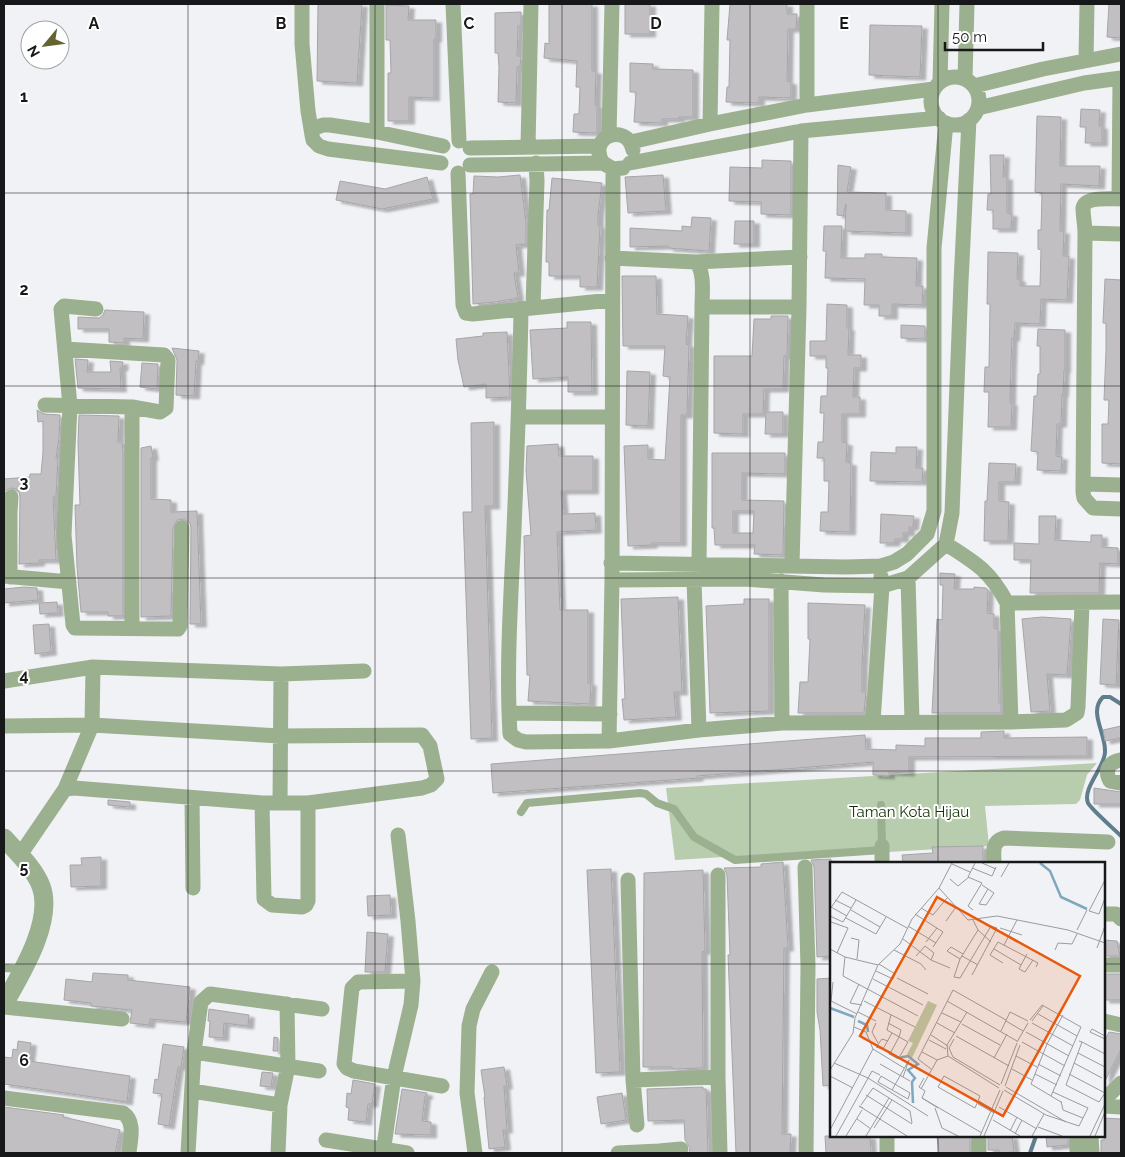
<svg xmlns="http://www.w3.org/2000/svg" width="1125" height="1157" font-family="Raleway,sans-serif">
<style>
.green{fill:#b8ccae}
.lines{fill:none;stroke-linecap:round;stroke-linejoin:round}
.stream{stroke:#607d8c;stroke-width:4}
.building{fill:#c1bfc2;stroke:#a6a5a8;fill-rule:evenodd;filter:url(#shadow)}
.service{stroke:#9bb08f;stroke-width:8}
.minor{stroke:#9bb08f;stroke-width:15}
.tertiary{stroke:#9bb08f;stroke-width:19}
.grid{fill:none;stroke:#171819;stroke-width:1;stroke-opacity:0.55}
.labels{text-anchor:middle;dominant-baseline:central;stroke-width:4;stroke-linejoin:round;paint-order:stroke}
.park-label{font-size:15px;fill:#143200;stroke:#fff}
.inset-river{fill:none;stroke:#7fa8be;stroke-width:2.5}
.inset-road{fill:none;stroke:#9a9b9e;stroke-width:1}
.view{fill:#e8590c;fill-opacity:0.15;stroke:#e8590c;stroke-width:2.5}
.inset-edge{fill:none;stroke:#171819;stroke-width:2.5}
.grid-label{font-size:16px;text-anchor:middle;font-weight:bold;fill:#171819;stroke:#fff;stroke-width:4;stroke-linejoin:round;paint-order:stroke}
</style>
<defs>
<filter id="shadow"><feDropShadow dx="5.5" dy="3" stdDeviation="1" flood-color="#0004"/></filter>
</defs>
<rect width="100%" height="100%" fill="#f1f2f6"/>
<path class="green" d="M1097 763 1087 775 1080 800 1076 804 985 806 989 846 888 852V847L675 860 666 788Z"/>
<g class="lines">
<path class="stream" d="M1121 704 1110 697H1103C1088 712 1106 733 1105 752 1105 767 1082 788 1088 803 1092 810 1114 829 1121 836
M1030 1153 1036 1136"/>
</g>
<path class="building" d="M318 4H362L357 83 317 81Z
M549 4H592V71H596L595 105H597V133L573 132 574 114H579L580 87H576L577 61 544 58 545 43 549 44Z
M625 4H650V34H625Z
M730 4H787V14H797L796 29H788L787 81 791 82V98L759 97V103L726 102 727 87H729L730 40H727Z
M1109 4H1121V38L1107 37Z
M386 5 409 6 408 20H436V39H434V98L409 97V121H388V73H391L390 40H386Z
M521 12V26H518L517 56H521L520 67H517L516 103 498 102 499 67 498 53H495V13Z
M870 25 922 26 920 77 869 75Z
M630 63 653 64V69L693 70V117H679V119H662V123L634 122 636 92H630Z
M1081 109 1100 110 1099 126H1102V143H1085L1086 127H1080Z
M1037 116 1061 117 1060 166H1100L1099 186 1061 184 1060 231H1064L1063 256H1069L1067 300 1041 299 1040 324 1015 323 1014 338H1012L1011 362 1010 403H1012L1011 427H988L989 392H984L985 367H989L990 304H987L988 252 1018 253 1017 279H1020V286H1040L1041 250 1038 249V230H1041L1042 193 1035 192Z
M990 155H1004L1003 177H1007V213L1012 214 1011 229H993V210H987L988 194H991Z
M762 160 791 161V215L761 214V202L729 201 730 167 762 168Z
M838 165 851 167 847 192 886 193V210L906 211V233L845 231 846 204 843 216 837 215Z
M520 175 526 222V244L516 245 519 273H514L518 298 495 302 473 304 470 194H473L474 176 498 177Z
M663 175 666 211 628 213 625 177Z
M427 177 433 199 382 209 336 200 340 181 385 189Z
M552 178 602 183 598 215V226H600L597 287H580V276H549V262H546L547 210H549Z
M692 217 711 218 709 251 668 248V246L630 247V228L682 231V226L691 227Z
M735 221H754V244H734Z
M824 226H842L841 258H865V254H882V257L917 258 916 286H923L922 305 892 304V316H879V305H864L865 279 825 278 826 251H823Z
M622 276H656L657 314 688 316 686 344 689 345 687 415H681V543H652V545L628 546 624 446 648 445V459L665 460 670 377 663 376 665 346H623Z
M1105 279 1121 280V464L1102 463V424H1108L1109 400H1104L1106 351V323H1103Z
M827 304 847 305V328H849L848 355H861V368H854L853 397H860V414H842V442L847 443 846 462 851 463 850 532 820 531 821 512H828L829 481H824V458H817L818 442H823L824 413H820L821 396H827L828 368H826V356H810V341H826Z
M105 310 144 312 143 339 124 338V343L109 342V329H78V317L99 318 103 315Z
M771 316H788L787 356H784L783 389H764L763 414H743V434L714 433V356H752L754 319H771Z
M567 322H591L592 392H568V377L533 379 530 330 567 328Z
M901 325 925 326V339L901 338Z
M1038 329 1065 330V370H1064L1063 394H1062L1061 424H1057L1056 456 1062 457 1061 471 1037 470 1038 452 1031 451 1034 396H1037L1038 374H1040V346H1037Z
M507 332 510 397 486 398V384L464 387 458 360 456 339 483 336V333Z
M172 348 199 351 198 362 196 361 194 396 176 395 177 360Z
M75 359 88 360 87 372H111L110 361 123 362 122 368H120L121 389 78 388Z
M142 363 158 364 157 389 140 387Z
M627 371 650 372 648 426 626 425Z
M37 410 44 414 60 415 59 437 56 458H58L56 497H53L56 560H39V563L19 564 20 497 19 492 16 489 11 488 4 491V479L30 477V474H41L43 452V421L38 422Z
M766 412H783V434H765Z
M79 415 119 416 118 442H122L123 452V616H108V612H81L77 567 75 505H80L78 443Z
M494 422V506H485L492 738 471 739 463 512H472L471 423Z
M558 444 559 456H593V491H561L563 514 595 513 596 530 557 532 560 610H588V683H591L590 704 528 701 530 675H527L524 536 531 535 526 470 527 446Z
M151 446 153 457 151 458V499L171 500V512L197 511 201 624H190L191 528 190 523 183 519 177 520 173 528 171 616 141 617V448Z
M896 447H917L916 468H923L922 482 870 481 871 452 896 453Z
M712 453H785V474L742 473V500L784 501 783 555 754 554 755 545H715L714 528H712ZM733 511H754L753 533H733Z
M989 463 1016 464 1015 482H999V501L1009 502 1008 541H984L985 501H987Z
M881 514 914 516 913 527H909V533H903V539H895L894 543H880Z
M1039 516H1056L1055 540 1091 542V535H1102V547L1118 548V564L1100 563 1099 593H1030L1031 560H1014V543L1039 544Z
M940 573 955 574 954 589H974V587L986 588 988 590 987 613 994 614V628L998 629 999 703H1001V713H932L937 619 942 620 943 585H940Z
M24 587 37 588 38 600 4 603V589Z
M678 597 682 692H674L676 717 624 720 622 699H625L621 599Z
M744 599H769V711L710 713 706 606 744 604Z
M57 602 58 613 40 614 39 603Z
M808 603 865 605 862 666V692H866L864 713H798L800 682H808L810 639H808Z
M1042 617 1071 619 1067 675 1047 674 1050 711 1031 712 1022 619Z
M1103 619 1119 620 1116 685 1100 684Z
M49 624 51 652 35 654 33 625Z
M1121 726V738L1105 741 1103 730Z
M1004 731V738L1087 737V756L909 757V773L889 772V776L873 775V762L697 776 698 778 493 793 491 764 865 735 866 749 896 750V745L925 746V738H981V732Z
M1094 788 1121 792V804H1094Z
M108 800 130 802V807L108 805Z
M983 846V863H903L902 855 933 853 932 847Z
M101 857V886L71 887 70 865H82L81 858Z
M831 859V956L817 957 814 867 811 860Z
M783 862 788 948H784L782 1134H791L790 1153H736L728 955H730L727 875 724 868 761 867V864Z
M611 869 620 1072 596 1073 587 870Z
M703 870 705 951 702 952 703 1068 672 1069V1067H643L644 873Z
M390 895 391 915 368 916 367 896Z
M367 932 388 934 385 972H365Z
M1104 940 1117 941 1120 956H1104Z
M93 973 128 975V980L190 987 186 1022 150 1019 149 1025 130 1023 132 1010 91 1006V1003L64 1000 66 979 92 982Z
M1104 974H1121V1000H1104Z
M831 978V1085L823 1086 820 1030 817 1012V979Z
M209 1009 249 1015 248 1026 224 1023 223 1038 209 1037 210 1021H208Z
M1109 1032 1121 1034V1049L1104 1083V1042Z
M274 1037 278 1038V1051H273Z
M18 1041 31 1043 29 1061 130 1076 127 1102 4 1084V1057L12 1058 13 1049 17 1050Z
M163 1044 184 1047 181 1067H178L169 1126 158 1124 162 1094 153 1093 155 1079 158 1080Z
M504 1067 507 1086H504L507 1130H503L505 1147 489 1149 484 1097H485L481 1070Z
M262 1072 273 1073 271 1087 260 1086Z
M353 1080 375 1084 372 1104H368L366 1122 348 1120 349 1108 346 1107 347 1093 351 1094Z
M703 1087V1089H706L708 1153H689L690 1148 685 1140 684 1120 648 1121 647 1089Z
M402 1089 427 1093V1096H425L422 1121 431 1122V1135L395 1134Z
M622 1093 626 1120 601 1124 597 1097Z
M4 1107 64 1115 63 1117 120 1130 115 1153H4Z
M1104 1118 1121 1119V1153H1101V1140H1104Z
M825 1136H870L871 1153H826Z
M937 1136H970V1153H939Z
M988 1136H1012L1014 1152 999 1153V1150H988Z
M1046 1136H1068V1145L1047 1147Z"/>
<g class="lines">
<path class="service" d="M881 805 882 846
M521 812 527 803 640 793 646 794 657 803 674 809 694 837 735 860 882 850
M4 968 22 969"/>
<path class="minor" d="M302 4V44L308 111 312 135 313 140 319 146 328 149 441 163
M453 4 459 141
M1086 60 1087 4
M931 101a24 24 0 1 1 48 0a24 24 0 1 1-48 0Z
M965 79 967 4
M940 82 942 4
M974 86 1043 69 1121 54
M807 105V4
M978 108 1084 83 1121 78
M710 124 712 4
M312 129 323 125H330L377 132 443 146
M377 132V4
M609 135 612 4
M631 142 710 124 807 105 934 89
M528 147 531 4
M470 148 599 146
M603 163C586 137 627 121 633 150
M630 163 801 131 939 118
M470 165 603 163 613 169 623 168
M458 173 463 305 466 313 473 314 612 300
M1119 199 1120 78
M1121 199C1112 199 1085 196 1083 208 1083 216 1085 225 1085 233L1083 492 1084 498 1093 508 1121 509
M1085 233 1121 234
M612 258 696 262 800 257
M696 262C705 272 702 294 702 307L699 565
M533 307 537 181 536 163
M702 307H799
M521 308C520 382 517 455 514 529 511 597 506 666 510 734L518 740 526 742 609 741 699 730 782 723 1011 722 1066 720 1077 713 1078 707 1082 604
M96 309 64 306 61 309 70 406 64 535 73 625 75 628 178 629 180 626 182 528
M65 349 164 355 168 360 166 408 160 412 132 407
M45 405 132 407V628
M519 417H612
M1084 484 1121 485
M946 544C976 563 990 571 1007 603L1011 722
M611 563 846 567 881 566 894 562 907 554 927 534 934 511V248L946 123
M792 565 799 307 801 131
M4 576 69 582
M10 577V512L11 497
M908 578 912 721
M612 580 746 579 824 585 882 586 908 578 946 544 952 513 961 282 969 120
M694 580 699 730
M781 581 782 723
M1007 603 1121 602
M4 681 93 667 281 674 364 671
M509 713 610 714
M873 722 882 586 881 576
M4 726 92 725 280 736 422 735 430 746 437 779 431 785 422 788 308 803H262L74 788 65 789 20 855
M609 741 612 580 613 169
M1121 760C1109 762 1104 770 1110 781L1121 783
M65 789 92 725 93 667
M192 798 193 888
M262 803 264 899 272 905 302 907 306 905 308 901V803
M280 803 281 674
M882 846V863
M994 863C994 852 991 842 1004 838L1108 842
M805 867 808 966 806 1153
M718 875V1077L720 1153
M628 880 633 1080 637 1125
M1104 914H1116L1121 919
M1104 965H1121
M413 981 358 982 352 988 344 1064 347 1068 354 1071 442 1086
M4 1007 122 1019
M1104 1021 1121 1025
M194 1052 319 1071
M633 1080 718 1077
M192 1091 280 1105
M4 1098 123 1113C136 1122 130 1140 129 1153
M1104 1100 1121 1083
M1104 1106 1121 1107
M887 1136V1153
M979 1136V1153
M1091 1136 1092 1153
M326 1140 407 1153
M659 1151 681 1149
M188 1153 194 1052 201 1002 210 994 322 1009
M278 1153 280 1105 288 1066 287 1004
M383 1153 394 1077 411 1005 413 981 408 921 398 835
M475 1153 467 1093 469 1026 473 1009 492 972
M618 1153 659 1151V1153
M1077 1153V1136"/>
<path class="tertiary" d="M4 838C17 852 34 868 41 886 54 921 21 974 4 1004"/>
</g>
<path class="grid" d="M188 4V1153M375 4V1153M562 4V1153M750 4V1153M938 4V863M4 193H1121M4 386H1121M4 578H1121M4 771H1121M4 964H831M1104 964H1121M938 1136V1153"/>
<g class="labels">
<g class="park-label">
<text x="909" y="812">Taman Kota Hijau</text>
</g>
</g>
<g transform="translate(830 862)">
<rect width="275" height="275" fill="#f1f2f6"/>
<path d="M98 139 107 143 81 198 77 192 83 181 78 179Z" fill="#b8ccae"/>
<path class="inset-river" d="M210 1 220 9 231 35 257 47M0 146 24 155M28 159 37 163 38 170M59 191 68 196 78 194 88 202 78 208 85 216 82 220 83 241"/>
<path class="inset-road" d="M152 1 166 7M122 2 140 10M142 6 162 14 166 5M171 15 179 1M120 17 128 24 139 15M152 23 164 31 156 43 149 42 158 27M109 26 138 58 167 54 238 68 275 81M5 38 21 46M1 45 17 54M91 46 103 53 117 36M0 47 12 30 77 66M21 48 50 65M143 48 138 44 152 21 138 15 145 1M259 49 275 18M259 49 269 52 275 36M85 52 113 70 103 85M0 54 13 60 26 38M16 56 46 72 56 55M116 59 126 45M1 60 18 66 7 91M78 64 106 81M170 66 192 73M148 68 161 80M247 68 257 48M21 76 29 78 27 97M73 77 101 98 120 106M96 80 107 66M174 83 187 58M267 86 275 64M0 87 15 95 48 103M164 87 191 103 197 92M64 88 91 102 96 108M225 88 228 81 242 82 247 72M86 94 95 84 104 91 101 98M132 94 148 103M15 95 13 114 88 154M130 97 117 89 121 85 133 92M173 101 160 93 168 80 208 101 206 105M191 103 189 107 195 110 203 98M46 109 63 117 65 112 49 102M142 113 167 66 161 64 130 116 124 115 130 97 148 68 143 58M67 116 98 132M43 117 93 143M3 120 1 139 27 152M29 122 20 141 32 143M34 139 85 165M117 139 187 179M28 150 46 159M137 150 117 183 118 194 169 226M112 151 131 160M208 152 247 174M61 153 57 168 78 180 70 194M200 158 212 143 251 165 221 234M176 159 193 169M202 159 213 144M46 161 42 170 48 181M58 161 71 168 69 175 61 190 46 185 52 177 58 179M107 161 125 171M202 161 243 184M132 162 170 183M24 165 36 170 43 187 74 206M171 169 180 150 198 159M196 170 239 194M101 173 118 184M126 174 179 204M275 174 262 167 260 170 275 177M124 177 119 186 123 195 170 223M99 178 116 187M249 179 252 180 236 223 269 240 275 231M187 180 198 161M192 180 235 204M252 180 275 192M53 187 62 171M92 190 107 198 118 194M248 191 275 205M186 194 207 205M164 196 177 172M4 201 38 216 98 254M244 201 272 216M50 202 80 219M208 202 231 214M101 207 88 197 123 128 176 158M182 207 202 218M0 208 23 171 25 156 48 103 70 82 82 57 109 26 122 1M205 212 227 223M239 212 275 231M0 214 23 226M51 214 80 231 78 237 48 220ZM114 214 150 234 145 246 108 225ZM73 215 79 198M171 222 187 181M175 224 190 183M176 225 236 260M91 227 107 198M62 228 79 198M174 228 216 253 249 264 258 246 223 230M36 233 82 262M92 236 152 271M92 236 95 229 89 225 94 216M92 236 108 246M149 239 164 248M231 239 233 248 253 256M231 240 201 222 217 182 233 153M148 242 164 251M31 243 43 226 80 249 82 261M169 245 207 267M33 246 29 244 77 274M105 246 112 266 128 274M27 257 41 267M163 258 190 274M208 265 232 274M44 266 62 238M0 268 43 187M180 269 187 255M185 272 192 258M6 274 42 209 50 213M16 274 32 248M36 274 59 236M150 274 170 228M154 274 173 229M202 274 214 252M260 274 275 242M265 274 275 250"/>
<path class="view" d="M107 35 250 114 173 254 30 174Z"/>
<rect width="275" height="275" class="inset-edge"/>
</g>
<g class="grid-label">
<text x="94" y="29">A</text>
<text x="281" y="29">B</text>
<text x="469" y="29">C</text>
<text x="656" y="29">D</text>
<text x="844" y="29">E</text>
<text x="24" y="102">1</text>
<text x="24" y="295">2</text>
<text x="24" y="488">3</text>
<text x="24" y="681">4</text>
<text x="24" y="873">5</text>
<text x="24" y="1066">6</text>
</g>
<rect width="1125" height="1157" fill="none" stroke="#171819" stroke-width="10"/>
<g transform="translate(45 45) rotate(241)"><circle r="24" fill="#ffffff" stroke="#a2a3a3"/>
<path d="M0-4L9 19L0 12L-9 19Z" fill="#656431"/>
<text y="-8" font-size="14" font-weight="bold" text-anchor="middle" fill="#171819">N</text>
</g>
<path d="M945 42v8h98v-8" fill="none" stroke="#171819" stroke-width="2.5"/>
<text x="952" y="42" font-size="15" fill="#171819" stroke="#ffffff" stroke-width="4" paint-order="stroke">50 m</text>
</svg>
